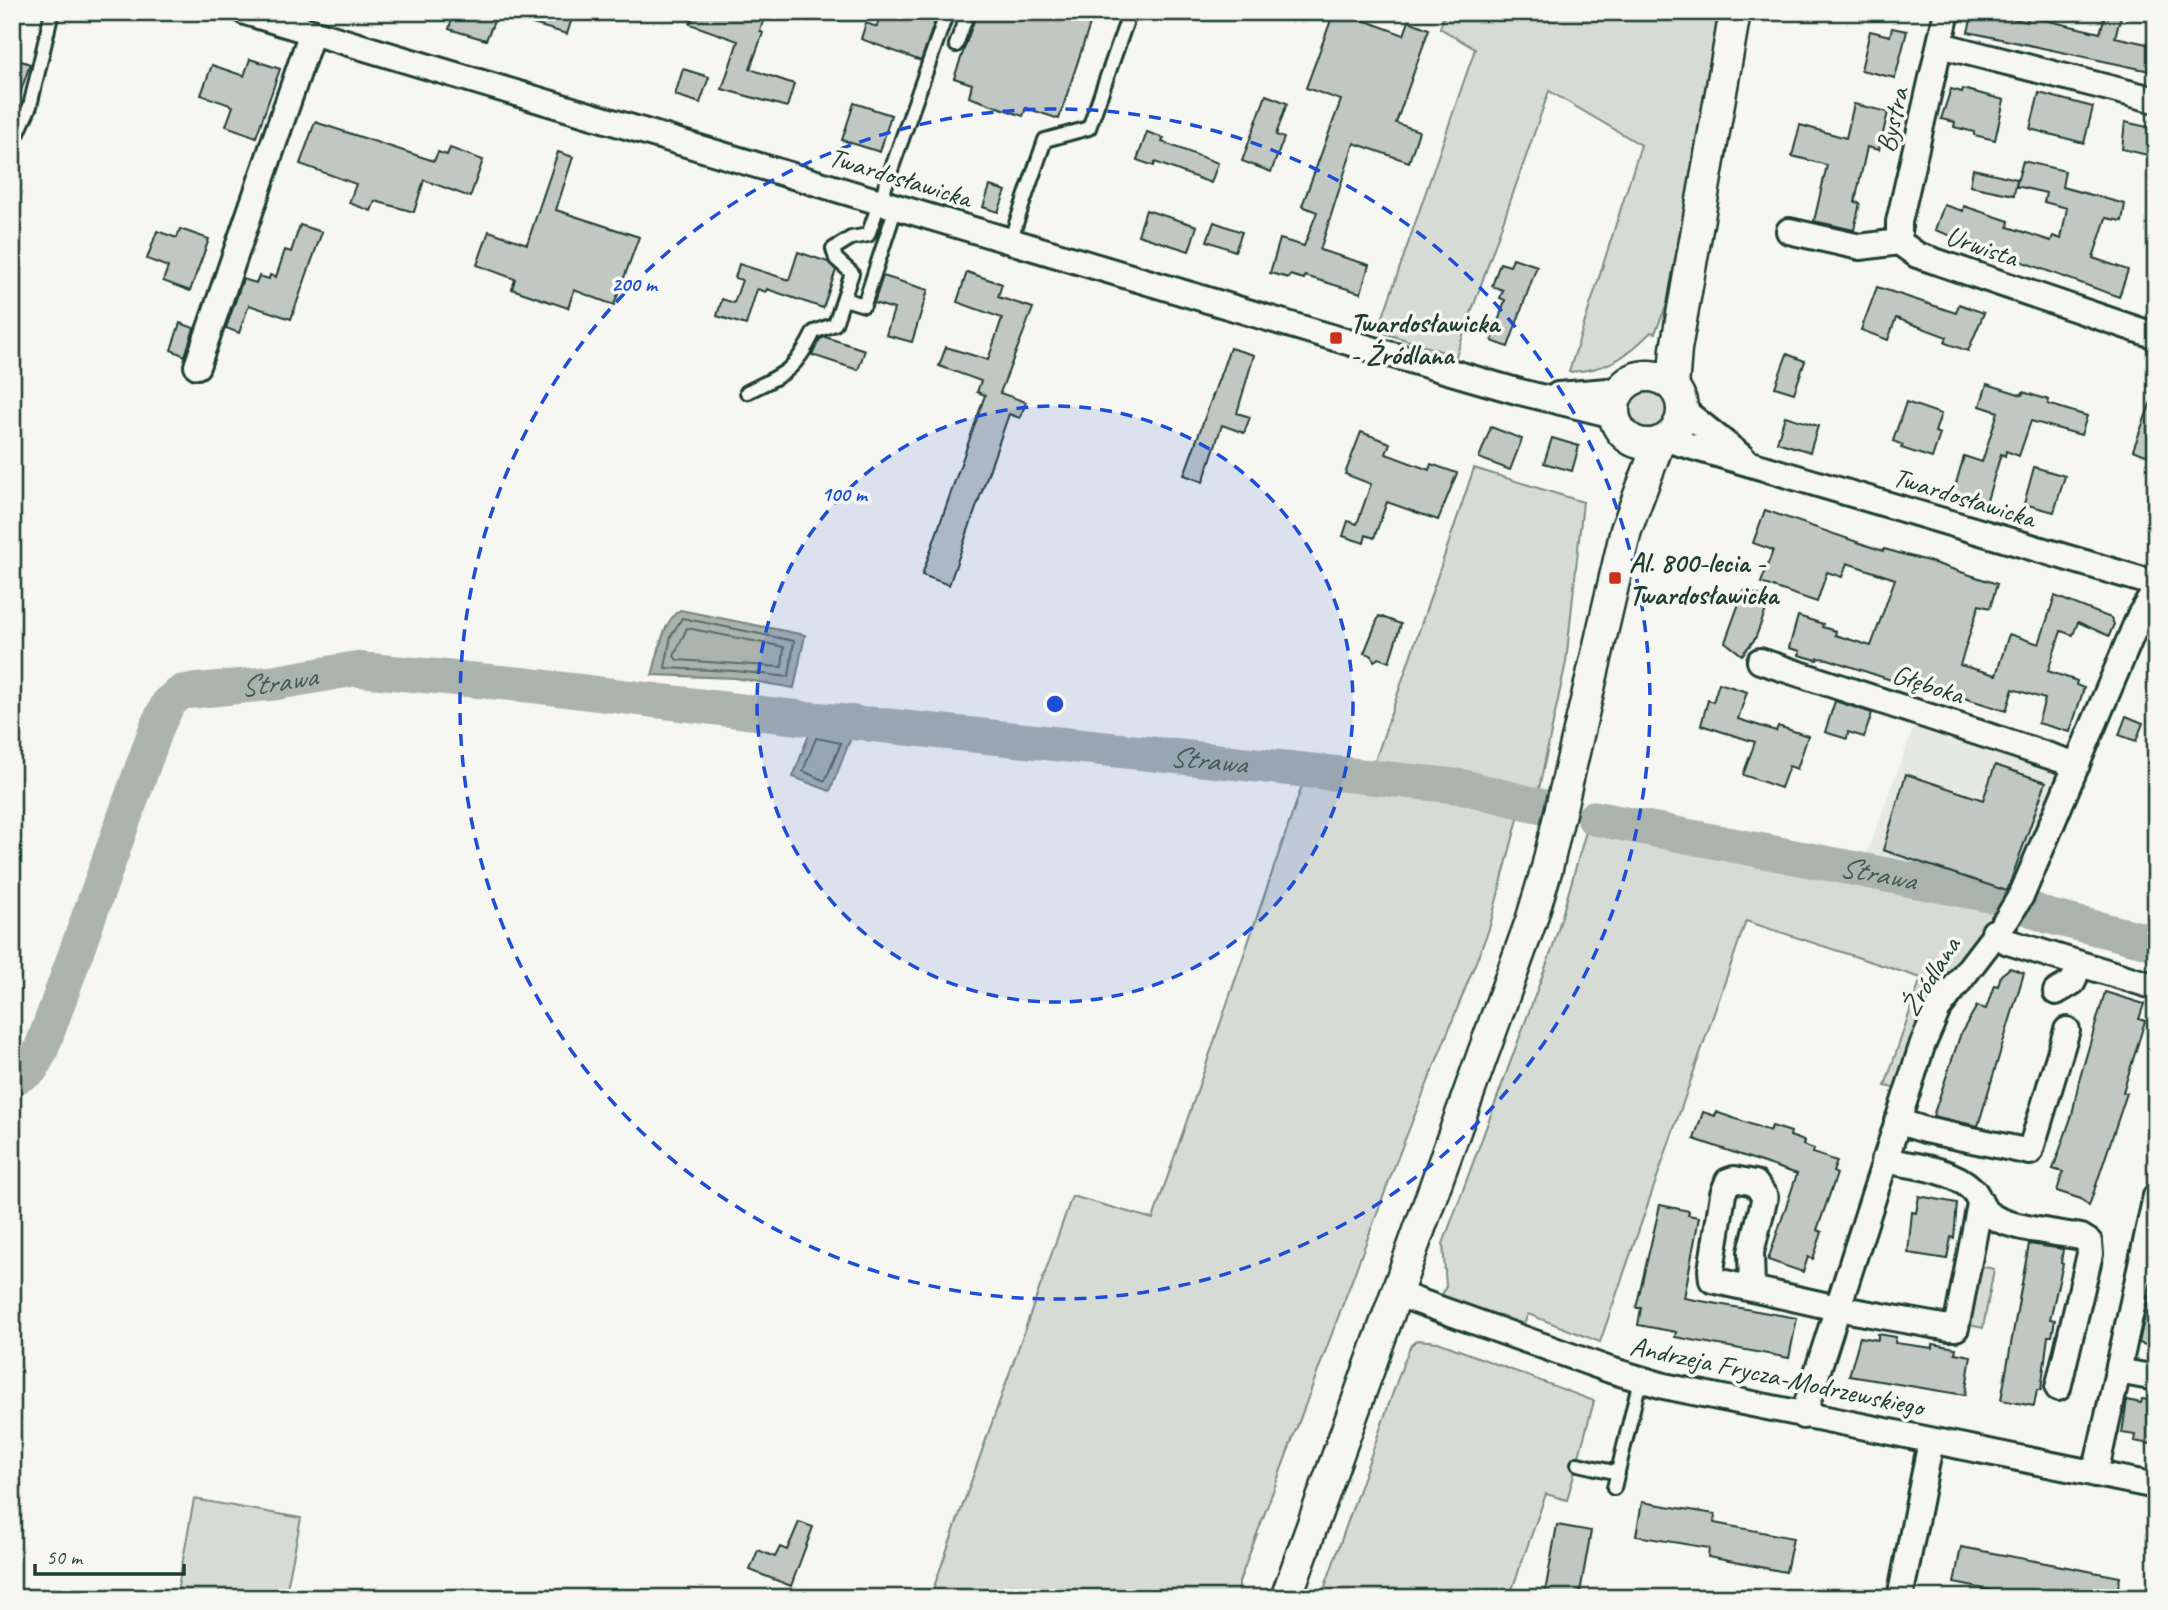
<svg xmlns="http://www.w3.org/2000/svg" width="2168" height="1610" font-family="Caveat,sans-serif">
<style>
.built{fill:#e6e8e4}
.green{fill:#d6dbd6;stroke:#7a8c85;stroke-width:2}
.water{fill:#aab3ae;stroke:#72847d;stroke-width:2}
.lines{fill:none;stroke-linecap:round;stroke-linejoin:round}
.shore{stroke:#576c65;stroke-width:2}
.river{stroke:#aab3ae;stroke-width:35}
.building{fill:#c1c8c3;stroke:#1f3d34;stroke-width:2}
.service-casing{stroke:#1f3d34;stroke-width:18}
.minor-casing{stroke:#1f3d34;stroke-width:30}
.tertiary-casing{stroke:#1f3d34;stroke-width:35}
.service{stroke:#f6f6f2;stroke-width:12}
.minor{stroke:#f6f6f2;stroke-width:24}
.tertiary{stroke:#f6f6f2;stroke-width:30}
.ring{fill:none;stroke:#1d4ed8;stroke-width:3.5;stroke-dasharray:12 9}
.poi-dot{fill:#c8321e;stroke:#f6f6f2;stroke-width:2.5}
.labels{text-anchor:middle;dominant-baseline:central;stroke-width:7;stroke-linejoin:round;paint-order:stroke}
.street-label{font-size:28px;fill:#1f3d34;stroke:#f6f6f2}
.poi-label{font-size:28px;font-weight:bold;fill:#1f3d34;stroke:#f6f6f2;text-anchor:start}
.water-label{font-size:30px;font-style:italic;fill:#425a52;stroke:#f6f6f2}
.centre{fill:#1d4ed8;stroke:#f6f6f2;stroke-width:3.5}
.ring-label{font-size:21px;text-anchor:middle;font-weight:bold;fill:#1d4ed8;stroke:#f6f6f2;stroke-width:7;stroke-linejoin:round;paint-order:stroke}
</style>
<rect width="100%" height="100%" fill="#f6f6f2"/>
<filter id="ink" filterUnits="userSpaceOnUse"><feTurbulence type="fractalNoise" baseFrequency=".0143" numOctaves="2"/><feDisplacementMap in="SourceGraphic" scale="14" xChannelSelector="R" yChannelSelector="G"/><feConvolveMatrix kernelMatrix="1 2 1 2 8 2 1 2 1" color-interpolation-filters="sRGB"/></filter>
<g filter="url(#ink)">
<path class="built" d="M1915 724 2063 773 2011 895 1863 863Z"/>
<path class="green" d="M1445 12H1725L1673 290 1655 333 1651 332C1624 359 1607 370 1569 372L1641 145 1549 91 1456 356 1378 331 1475 49 1440 28Z
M1626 408a23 23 0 1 1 46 0a23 23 0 1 1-46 0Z
M1474 468 1583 502 1566 662 1537 798 1501 788 1372 770Z
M1303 783 1455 798 1519 815 1489 929 1398 1157 1239 1582V1598H930L1072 1196 1153 1219Z
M1587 828 1999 910 1956 964 1919 1020 1895 1088 1885 1086 1921 978 1746 921 1600 1342 1528 1314 1523 1327 1441 1298 1446 1286 1443 1244 1553 947Z
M1976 1265 1994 1269 1983 1328 1965 1324Z
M1417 1340 1438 1342 1594 1401 1567 1500 1546 1494 1509 1598H1321L1404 1361 1411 1345Z
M194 1499 301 1518 285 1598H176Z"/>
<path class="water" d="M680 610 805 635 794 688 735 678 652 675C658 657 662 621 680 610Z
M811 729 852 735 830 791 793 777Z"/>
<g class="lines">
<path class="shore" d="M682 618 794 641 789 677 735 671 665 668 671 636Z
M687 628 784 647 782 667 677 660 674 656Z
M816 738 841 743 825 781 803 771Z"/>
<g class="river">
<path d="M811 719 856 723"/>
<path id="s1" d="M869 724 1464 787 1544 807"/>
<path id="s2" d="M1594 818 2005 898 2047 916 2156 943"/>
<path id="s3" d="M12 1079 31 1069 41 1050 158 724 169 702 182 692 274 683 354 669 527 685 801 718"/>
</g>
</g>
<path class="building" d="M454 12H498L486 40 449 29Z
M510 12H574L567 34 509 17Z
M695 12H766L760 31 763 33 750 69 794 84 787 107 722 89 738 41 690 24Z
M880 12H938L921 61 861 39 866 23 877 27Z
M977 12H1094L1059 119 1026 108 1023 116 969 97 972 84 954 78Z
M1334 12H1366L1363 20 1404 35 1409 21 1429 29 1396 123 1419 131 1409 162 1354 143 1320 250 1369 265 1361 293 1305 276 1304 279 1290 275 1289 278 1270 273 1280 239 1304 246 1317 212 1302 206 1341 100 1306 88Z
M1973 12H1986L2027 22 2028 16 2100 33 2106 12H2122L2115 37 2156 46 2150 71 1968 32Z
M1892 28 1907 31 1895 78 1861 70 1870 31 1890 36Z
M12 58 30 64 15 109 12 108Z
M250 59 280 69 256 137 226 126 233 106 201 95 212 65 244 76Z
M683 69 709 77 700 103 675 95Z
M1951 89 1962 92 1963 89 2004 100 1995 140 1974 135V132L1954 127 1955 122 1941 119Z
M2039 93 2093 107 2084 143 2030 129Z
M1266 95 1287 103 1276 135 1284 138 1271 172 1242 161Z
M854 103 891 115 880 152 842 140Z
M1854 104 1888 112 1879 150 1867 147 1855 202 1860 203 1854 230 1814 221 1827 165 1792 156 1800 125 1846 138Z
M315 122 434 161 438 152 447 155 450 148 483 160 470 197 424 180 414 212 375 201 371 211 349 203 356 184 300 164Z
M2125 122 2156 129V157L2122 149Z
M1147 132 1164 138 1162 142 1218 163 1211 183 1155 162 1154 166 1137 160Z
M558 152 573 157 556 210 639 237 614 305 574 290 568 308 512 289 515 279 477 265 489 231 527 244Z
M2023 161 2065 171 2062 187 2125 204 2122 221 2106 218 2093 258 2128 270 2119 297 1935 230 1944 205 1963 211 1964 206 2009 221 2008 227 2051 241 2053 236 2061 239 2067 208 2044 202 2046 193 2016 186Z
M1973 169 2017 179 2014 195 1970 186Z
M990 186 1006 191 998 212 983 207Z
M1146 210 1197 226 1189 251 1138 235Z
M1214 222 1242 232 1235 251 1207 241Z
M300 225 322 232 291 319 249 305 239 333 226 328 243 279 256 283 259 276 269 279 270 275 276 277 285 250 291 252Z
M180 229 209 239 190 291 163 281 168 267 147 259 157 231 177 238Z
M798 252 828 262 836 270 823 308 767 289 766 292 757 289 746 325 717 316 722 299 734 303 742 280 735 278 739 264 789 280Z
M1513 258 1537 266 1508 347 1492 341 1505 300 1500 298 1503 290 1492 286 1500 263 1510 266Z
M967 272 1002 284 998 297 1033 308 1000 393 1026 402 1020 418 1009 414 949 585 922 575 985 395 977 392 981 381 939 366 946 347 988 360 1002 318 957 302Z
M883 276 928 290 912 342 886 335 894 309 874 303Z
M1877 287 1956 313 1959 304 1984 313 1968 351 1945 343 1947 337 1896 318 1888 340 1861 330Z
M180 323 194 328 185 356 171 350Z
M825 337 865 350 858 370 812 355 820 339Z
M1230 348 1254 355 1237 413 1250 417 1244 433 1222 425 1203 482 1184 475Z
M1787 354 1805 361 1794 393 1775 387Z
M1987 384 2022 395 2023 392 2039 397 2049 400 2048 404 2087 416 2081 435 2031 421 2019 456 2006 451 2005 456 2001 454 1985 507 1952 497 1964 456 1982 462 1998 412 1980 406Z
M2154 394 2156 395V459L2133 450Z
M1906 402 1941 414 1935 432 1940 434 1932 458 1901 448 1903 445 1893 441Z
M1785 416 1818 426 1810 452 1777 442Z
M1491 427 1522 439 1510 470 1479 458Z
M1361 432 1390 443 1386 454 1429 470 1431 464 1457 473 1438 520 1387 502 1374 538 1366 535 1364 543 1343 536 1348 521 1357 524 1371 484 1345 474Z
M1552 438 1579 446 1572 471 1544 463Z
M2034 467 2065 476 2054 512 2024 504Z
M1765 510 1883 551 1884 549 1928 561 1997 584 1990 608 1979 605 1960 665 1996 675 2009 634 2039 644 2055 596 2111 618 2114 624 2109 636 2078 622 2073 635 2061 631 2048 671 2077 681 2076 685 2084 688 2070 732 2038 723 2045 699 2013 689 2006 711 1961 697 1960 702 1933 694 1828 659 1818 658 1817 660 1799 655 1800 651 1789 648 1798 616 1823 624 1822 627 1836 631 1835 635 1871 646 1895 579 1847 563 1842 577 1827 572 1817 602 1761 583 1773 550 1753 543Z
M1744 590 1770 599 1755 639 1742 655 1725 642Z
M1379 616 1401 624 1389 662 1379 658 1374 661 1371 655 1364 653Z
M1719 683 1747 692 1738 719 1776 731 1778 726 1808 736 1797 769 1789 766 1781 788 1743 775 1755 742 1701 725 1708 700 1713 702Z
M1835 701 1872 713 1864 737 1848 732 1847 739 1825 732Z
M2126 716 2143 723 2136 741 2119 735Z
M1995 765 2046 782 2007 891 1883 850 1906 774 1983 800Z
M2010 968 2024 973 1978 1126 1933 1116 1961 1033 1977 1006 1986 1009 1994 985 1998 986 2001 975Z
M2105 992 2144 1004 2139 1019 2145 1021 2123 1092 2127 1093 2089 1206 2081 1199 2057 1191 2063 1172 2053 1169 2072 1115 2079 1081Z
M1703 1112 1715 1116 1716 1112 1770 1131 1772 1126 1791 1132 1790 1136 1804 1141 1803 1145 1814 1149 1813 1153 1837 1161 1833 1172 1837 1174 1817 1230 1822 1232 1813 1259 1808 1257 1803 1272 1768 1260 1797 1174 1694 1139Z
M1919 1196 1957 1203 1954 1238 1951 1237 1947 1259 1908 1253 1912 1212 1916 1213Z
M1660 1205 1689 1211 1688 1215 1699 1217 1684 1298 1797 1318 1789 1358 1675 1337 1676 1332 1638 1325 1641 1308H1636Z
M2029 1244 2063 1249 2061 1263 2063 1264 2050 1319 2055 1320 2052 1336H2048L2041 1390H2037L2034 1406 2001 1400Z
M2150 1292 2156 1293V1348L2139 1343Z
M1878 1334 1896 1337 1895 1343 1933 1348V1344L1956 1348 1955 1353 1971 1356 1965 1395 1849 1376 1860 1337 1878 1340Z
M2142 1399 2156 1401V1445L2134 1441 2135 1435 2122 1433 2127 1400 2141 1403Z
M1642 1502 1715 1514 1714 1523 1793 1538 1786 1572 1708 1557 1709 1548 1636 1536Z
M799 1522 813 1527 791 1586 750 1570 758 1550 775 1557 780 1547 787 1550Z
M1557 1525 1591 1531 1579 1598H1544Z
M1961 1547 2120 1577 2116 1598H2030L1954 1583Z"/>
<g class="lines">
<defs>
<path id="service" d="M956 45 968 12
M18 133 30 106 52 12
M1010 241 1045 140 1089 128 1126 23 1122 12
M844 299 864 305 896 207
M747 392C784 374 795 371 814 332L835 324 852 273 836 259 833 249 851 238 868 235 947 12
M1578 1464 1618 1473
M1614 1488 1640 1380"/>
<path id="minor" d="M245 12 1368 348 1520 392 1614 415
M1940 45 2156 100
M1789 231 1860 247 1899 242 1917 255 2156 336
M1899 242V222L1947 12
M197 366 312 32
M1558 395 1620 390
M1682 409 1742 457
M1666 439 2156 584
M1760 661 2077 765
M1994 932 2008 942 2156 987
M2056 992 2073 982 2079 964
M1897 1121 1925 1130 2030 1152 2067 1030
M1884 1160C1912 1166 1951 1168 1972 1189 1980 1196 1980 1209 1990 1215 2010 1229 2056 1232 2081 1237L2089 1242 2090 1254 2058 1388
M1752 1289 1751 1252 1765 1197 1755 1183 1734 1179 1728 1181 1723 1194 1711 1270 1712 1280 1837 1308 1949 1328H1956L1980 1204
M1395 1293 1610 1370 1664 1386 2156 1486
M2118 1371 2156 1196
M1803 1416 1922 1046 1938 1009 2007 919 2022 894 2140 615 2156 590
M2095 1474 2118 1371 2156 1378
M1900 1598 1931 1441"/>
<path id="tertiary" d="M1614 410a34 34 0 1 1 68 0a34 34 0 1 1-68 0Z
M1673 387 1676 349 1735 12
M1286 1598 1531 921 1547 868 1626 530 1659 442"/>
</defs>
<use href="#service" class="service-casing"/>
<use href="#minor" class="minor-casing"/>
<use href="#tertiary" class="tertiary-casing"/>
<use href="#service" class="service"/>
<use href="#minor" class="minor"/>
<use href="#tertiary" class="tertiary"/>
</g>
</g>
<circle cx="1055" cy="704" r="298" fill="#1d4ed8" fill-opacity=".12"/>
<g class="ring">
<circle cx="1055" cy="704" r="298"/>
<circle cx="1055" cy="704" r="595"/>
</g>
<g class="poi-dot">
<rect x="1329" y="331" width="14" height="14" rx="3.5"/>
<rect x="1608" y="571" width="14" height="14" rx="3.5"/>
</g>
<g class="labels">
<g class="street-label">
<text transform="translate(1892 120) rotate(-77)">Bystra</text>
<text transform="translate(900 177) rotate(17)">Twardosławicka</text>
<text transform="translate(1982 246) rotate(19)">Urwista</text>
<text transform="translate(1964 497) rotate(17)">Twardosławicka</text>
<text transform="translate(1928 684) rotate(18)">Głęboka</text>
<text transform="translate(1930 976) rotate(-58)">Źródlana</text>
<text transform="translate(1777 1376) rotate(12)">Andrzeja Frycza-Modrzewskiego</text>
</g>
<g class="poi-label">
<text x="1350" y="322">Twardosławicka<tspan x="1350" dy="32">- Źródlana</tspan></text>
<text x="1629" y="562">Al. 800-lecia -<tspan x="1629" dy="32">Twardosławicka</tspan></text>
</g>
<g class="water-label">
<text stroke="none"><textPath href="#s3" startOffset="527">Strawa</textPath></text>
<text stroke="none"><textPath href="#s1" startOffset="341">Strawa</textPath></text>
<text stroke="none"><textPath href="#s2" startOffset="289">Strawa</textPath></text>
</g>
</g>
<circle cx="1055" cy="704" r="10" class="centre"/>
<g class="ring-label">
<text x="634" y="291">200 m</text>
<text x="844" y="501">100 m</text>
</g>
<rect width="2168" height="1610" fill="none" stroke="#f6f6f2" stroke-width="42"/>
<rect x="21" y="21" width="2126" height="1568" fill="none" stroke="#1f3d34" stroke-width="2.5" filter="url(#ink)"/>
<path d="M35 1564v10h149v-10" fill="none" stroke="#1f3d34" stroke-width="3.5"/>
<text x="46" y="1564" font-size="21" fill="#1f3d34" stroke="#f6f6f2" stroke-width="5" paint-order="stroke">50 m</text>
</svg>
